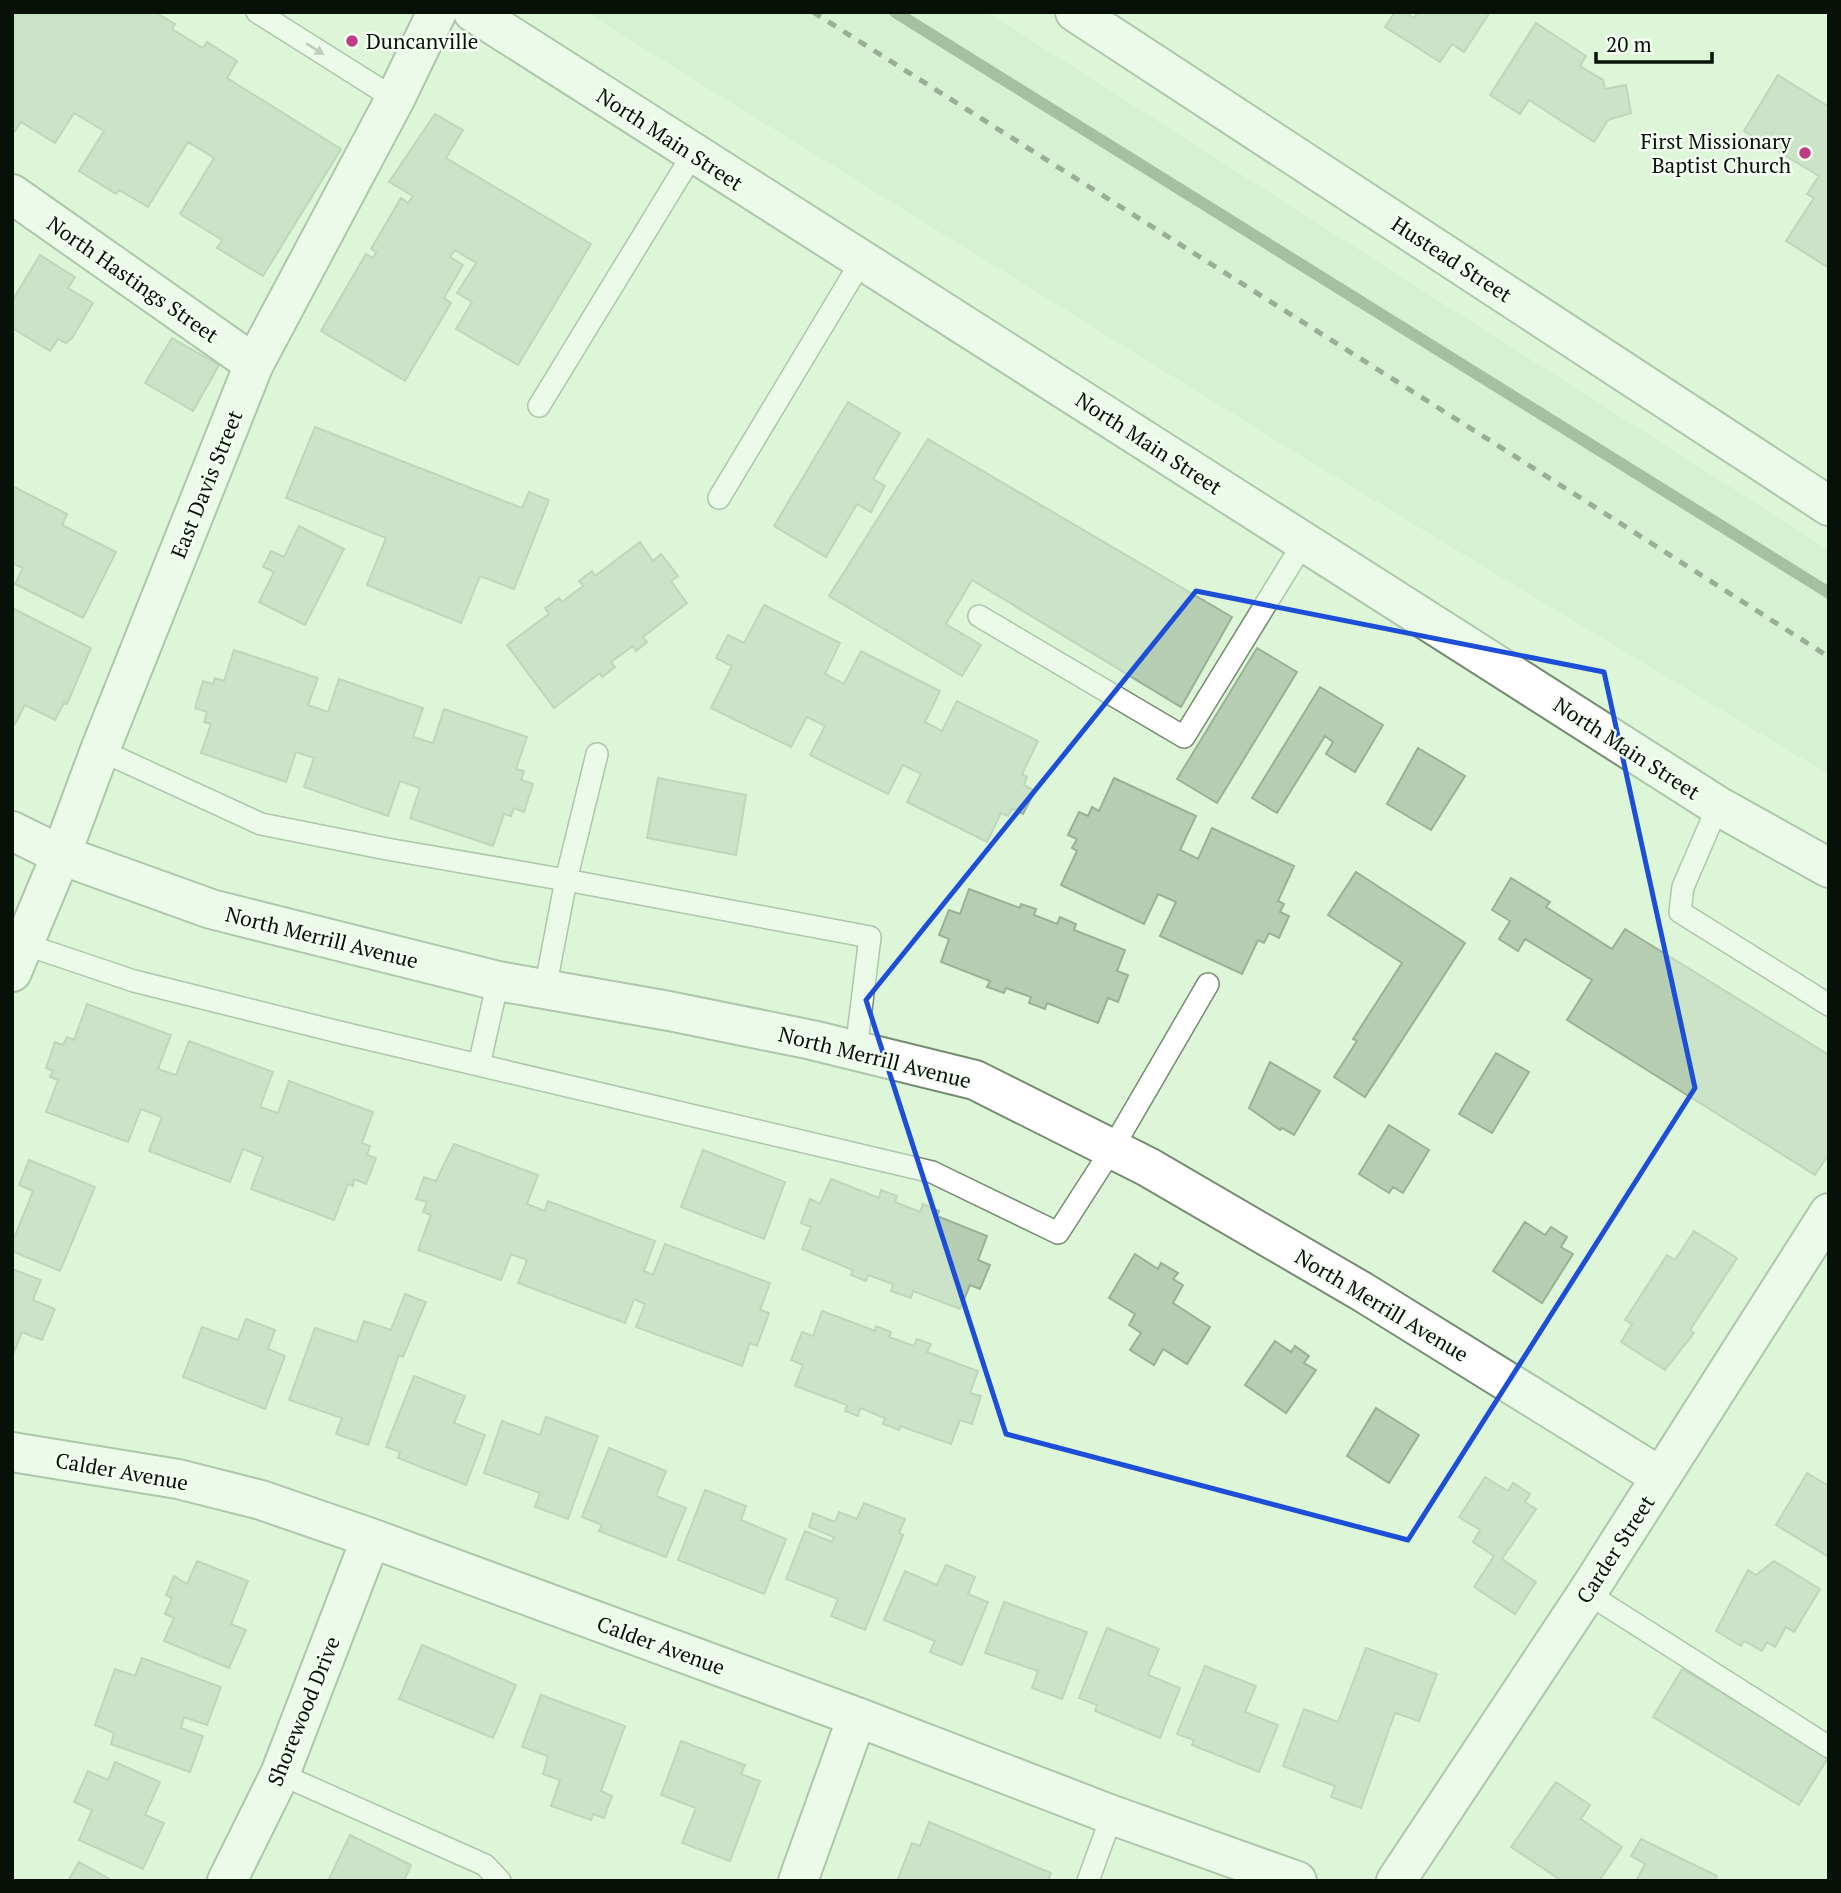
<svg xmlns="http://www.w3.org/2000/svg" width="1841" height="1893" font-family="'PT Serif',serif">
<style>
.built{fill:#ceecc8}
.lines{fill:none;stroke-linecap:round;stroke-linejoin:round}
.stream{stroke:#60825a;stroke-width:12}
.building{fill:#b5ceb1;stroke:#99b195;stroke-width:2}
.service-casing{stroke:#758c71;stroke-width:24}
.minor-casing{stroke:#758c71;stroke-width:42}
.tertiary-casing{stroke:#758c71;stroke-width:42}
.service{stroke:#fff;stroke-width:21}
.minor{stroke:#fff;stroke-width:38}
.tertiary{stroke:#fff;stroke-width:38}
.rail{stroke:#495646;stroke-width:5;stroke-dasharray:9 9;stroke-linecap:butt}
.oneway{fill:#9ca09c}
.marked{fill:none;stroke:#1d4ed8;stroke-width:5;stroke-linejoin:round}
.poi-dot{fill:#bf3c84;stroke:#f4fef2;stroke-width:2.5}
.labels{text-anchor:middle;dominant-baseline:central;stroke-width:5;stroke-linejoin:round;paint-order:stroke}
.poi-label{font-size:21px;fill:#081107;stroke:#f4fef2;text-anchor:start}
.street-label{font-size:21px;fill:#081107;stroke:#f4fef2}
</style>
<rect width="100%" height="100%" fill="#ddf6d8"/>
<path class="built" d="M585 12H987L1829 550V775L1309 461Z"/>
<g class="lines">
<path class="stream" d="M895 12 1829 593"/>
</g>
<path class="building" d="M12 12H155L175 24 172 29 203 48 207 42 237 61 227 78 341 149 263 276 217 248 222 240 180 214 214 158 188 142 148 207 119 190 116 194 79 171 104 131 74 113 55 143 21 122 12 135Z
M1395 12H1404L1414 18 1418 12H1490L1464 52 1452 44 1440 62 1385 27Z
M1536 23 1586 56 1580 66 1603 80 1605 89 1626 85 1631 113 1608 120 1594 142 1529 100 1520 114 1490 95Z
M1778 75 1829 107V268L1786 241 1814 198 1807 194 1819 176 1744 131Z
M435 114 463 130 446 158 591 244 518 365 456 329 472 302 457 293 476 263 455 250 450 257 463 265 444 298 451 303 405 381 321 331 366 254 373 258 376 252 371 249 401 198 408 203 413 196 389 182Z
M40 255 75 277 68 288 93 303 72 338 66 343 58 339 50 351 12 328V301Z
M172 338 219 365 193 411 145 383Z
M848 402 900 433 873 479 885 486 871 512 857 504 826 557 774 526Z
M315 427 522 508 529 492 549 500 514 589 480 576 461 623 367 585 386 538 286 498Z
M928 439 1232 617 1181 707 972 580 946 624 981 645 962 676 829 596Z
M14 487 67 514 62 525 116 552 83 618 15 584 23 568 12 563V491Z
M299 526 344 549 305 625 259 602 274 572 263 567 271 551 284 557Z
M640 542 653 561 661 554 678 576 671 581 687 603 643 637 647 642 636 651 633 646 611 662 615 667 602 677 600 673 554 708 507 645 549 614 545 608 559 598 562 602 583 586 579 581 592 571 595 576Z
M764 605 840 643 825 674 844 684 861 651 940 691 925 722 942 731 957 701 1038 741 1022 774 1027 777 1024 785 1035 791 1023 814 1012 808 1008 816 1001 813 987 842 907 802 921 774 903 765 888 794 810 755 825 726 807 717 791 747 711 708 732 666 716 658 728 635 744 643Z
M12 608 91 648 67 704 64 703 55 720 25 705 15 724 12 723Z
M1257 648 1297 672 1217 803 1177 779Z
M234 650 318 678 308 705 328 712 339 679 423 708 413 737 433 743 444 709 527 737 516 769 524 771 521 780 533 784 524 812 514 808 511 816 504 814 493 846 410 818 420 788 400 781 388 816 304 787 314 758 296 752 286 782 201 753 211 724 204 722 207 712 195 708 203 681 213 684 215 678 224 681Z
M1320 687 1383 725 1355 772 1326 754 1333 742 1325 736 1277 813 1252 798Z
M1418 748 1465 776 1431 830 1387 804Z
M658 778 746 795 736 855 647 838Z
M1114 778 1196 816 1180 850 1198 859 1212 828 1294 866 1278 901 1284 904 1280 912 1289 916 1279 938 1269 933 1264 943 1258 940 1242 974 1160 936 1176 902 1158 894 1144 924 1061 885 1077 851 1072 848 1077 839 1068 835 1079 812 1088 816 1092 807 1099 811Z
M1356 872 1465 943 1365 1097 1334 1077 1357 1041 1353 1039 1402 963 1328 915Z
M1511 878 1550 902 1546 907 1612 949 1625 929 1829 1055V1154L1815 1175 1567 1020 1592 980 1525 939 1518 951 1499 939 1510 921 1492 910Z
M969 889 1020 908 1021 904 1036 909 1034 915 1057 924 1060 917 1076 924 1074 930 1125 950 1117 971 1128 975 1118 1002 1108 998 1098 1023 1047 1003 1045 1009 1029 1003 1031 997 1006 988 1004 993 987 987 990 981 941 962 949 939 939 935 949 910 960 914Z
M87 1004 171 1035 158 1069 176 1075 189 1041 273 1072 260 1107 278 1113 289 1081 373 1112 362 1143 370 1146 367 1155 376 1158 366 1184 354 1179 353 1186 348 1184 334 1220 251 1189 263 1157 243 1149 230 1182 149 1151 162 1117 141 1109 128 1142 46 1112 58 1080 50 1077 53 1071 46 1068 55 1042 63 1045 67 1037 74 1040Z
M1496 1053 1529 1072 1492 1133 1459 1114Z
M1270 1062 1320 1091 1294 1135 1282 1128 1280 1130 1249 1108Z
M1389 1125 1429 1150 1403 1193 1393 1187 1389 1193 1359 1174Z
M454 1144 538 1175 527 1204 545 1211 548 1201 655 1241 644 1271 653 1275 665 1244 770 1283 760 1310 769 1313 757 1346 750 1343 742 1366 636 1327 645 1304 634 1299 625 1323 518 1283 527 1260 511 1254 501 1280 418 1250 431 1215 423 1212 427 1202 416 1199 424 1177 436 1181Z
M703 1150 785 1182 764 1239 681 1207Z
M29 1160 95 1187 60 1271 12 1251V1243L33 1191 19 1185Z
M831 1179 879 1198 881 1190 897 1196 895 1202 920 1212 923 1204 939 1211 937 1216 987 1236 978 1260 990 1265 980 1289 970 1285 960 1309 913 1291 911 1298 891 1291 893 1284 868 1275 866 1281 851 1275 853 1270 802 1249 811 1227 801 1223 810 1199 820 1204Z
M1525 1222 1545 1235 1551 1227 1567 1237 1561 1247 1573 1254 1542 1303 1493 1271Z
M1694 1231 1737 1258 1690 1330 1694 1333 1665 1370 1621 1342 1632 1324 1625 1320 1667 1255 1675 1260Z
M1135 1254 1158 1269 1161 1263 1178 1273 1173 1279 1183 1285 1173 1303 1210 1327 1187 1364 1163 1349 1154 1365 1130 1350 1141 1333 1129 1325 1135 1314 1109 1298Z
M12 1269 41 1280 33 1300 55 1309 42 1340 22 1332 12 1357Z
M405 1294 426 1302 403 1357 399 1355 368 1445 336 1434 342 1418 289 1400 315 1328 357 1342 364 1321 391 1330Z
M822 1311 875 1331 876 1326 891 1332 889 1337 914 1346 917 1339 931 1344 927 1352 978 1371 970 1393 981 1396 972 1424 960 1420 951 1444 900 1426 899 1430 883 1424 885 1418 860 1408 858 1416 845 1411 847 1405 795 1386 803 1365 791 1360 802 1332 813 1336Z
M246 1319 275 1330 268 1349 285 1356 265 1409 183 1377 202 1327 238 1340Z
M1275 1341 1291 1352 1295 1346 1309 1356 1304 1363 1316 1370 1286 1413 1245 1385Z
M414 1376 465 1396 454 1423 485 1435 466 1485 398 1458 400 1452 386 1447Z
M1376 1408 1419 1435 1389 1483 1347 1456Z
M546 1417 598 1436 568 1519 535 1507 540 1493 484 1473 502 1421 540 1435Z
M609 1448 666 1471 656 1496 686 1508 666 1557 599 1531 602 1525 582 1517Z
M1807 1473 1829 1486V1557L1776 1525Z
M1485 1477 1508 1491 1513 1483 1530 1494 1525 1502 1536 1509 1502 1559 1536 1582 1515 1614 1474 1587 1494 1556 1473 1542 1480 1530 1459 1517Z
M705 1490 746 1506 741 1520 786 1539 764 1594 678 1560Z
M864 1503 905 1519 899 1533 903 1535 865 1630 831 1616 838 1599 786 1579 805 1531 832 1542 834 1537 809 1527 813 1513 835 1522 839 1512 857 1519Z
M197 1561 248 1581 231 1624 246 1630 229 1668 164 1641 174 1618 165 1614 172 1598 166 1595 174 1576 187 1584Z
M1774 1561 1820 1589 1794 1632 1786 1627 1775 1647 1767 1642 1762 1651 1744 1641 1741 1646 1716 1631 1748 1570 1756 1575Z
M946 1565 975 1577 968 1594 988 1602 962 1665 930 1652 935 1641 884 1620 905 1571 937 1585Z
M1004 1602 1087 1632 1062 1699 1032 1688 1038 1671 985 1653Z
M1107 1628 1159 1649 1148 1675 1180 1688 1160 1738 1095 1711 1097 1705 1079 1698Z
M422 1645 516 1685 493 1738 399 1699Z
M1366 1648 1437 1674 1419 1721 1395 1713 1361 1808 1331 1797 1335 1786 1283 1766 1304 1709 1338 1722Z
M142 1658 221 1687 207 1725 184 1717 181 1728 203 1736 190 1772 111 1744 114 1733 95 1725 115 1669 135 1676Z
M1205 1666 1256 1686 1245 1712 1278 1725 1259 1772 1192 1745 1194 1740 1177 1734Z
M1682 1669 1829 1756 1799 1805 1653 1717Z
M541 1695 625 1726 601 1791 612 1796 604 1818 593 1814 591 1820 551 1806 560 1780 543 1774 548 1756 522 1747Z
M681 1741 745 1765 741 1774 760 1781 730 1861 682 1843 696 1808 661 1795Z
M115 1762 160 1782 145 1815 164 1823 143 1869 79 1840 92 1810 74 1802 88 1771 108 1780Z
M1556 1782 1590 1805 1581 1819 1622 1847 1599 1881H1562L1511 1847Z
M929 1822 1051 1873 1048 1881H897L912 1843 920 1846Z
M350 1835 411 1865 404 1881H328Z
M1641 1839 1717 1876 1714 1881H1636L1645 1864 1631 1856Z
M79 1862 113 1881H68Z"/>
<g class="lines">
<defs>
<path id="service" d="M257 12 395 99
M539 406 693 154
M719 498 862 260
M979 616 1184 737 1304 542
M100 750 261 824 387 849 566 880 870 937 856 1050
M1718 806 1683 887 1680 912 1829 1005
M24 944 134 981 343 1033 932 1172 1058 1233 1112 1149 1208 984
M545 989 566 880 597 754
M479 1065 498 981
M1587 1593 1829 1747
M280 1774 485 1865 500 1881
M1088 1881 1112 1815"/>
<path id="minor" d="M1075 12 1829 506
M12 194 254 364
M12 831 61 855 211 909 498 981 669 1011 812 1040 975 1080 1148 1167 1361 1291 1661 1477
M12 972 61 855 100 750 254 364 395 99 437 12
M12 1452 178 1479 261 1500 371 1538 857 1717 1112 1815 1297 1881
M227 1881 280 1774 371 1538
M798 1881 857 1717
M1396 1881 1587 1593 1829 1213"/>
<path id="tertiary" d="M473 12 1718 806 1829 868"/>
</defs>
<use href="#service" class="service-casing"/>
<use href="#minor" class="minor-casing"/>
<use href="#tertiary" class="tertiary-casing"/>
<use href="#service" class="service"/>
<use href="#minor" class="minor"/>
<use href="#tertiary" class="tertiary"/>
<path class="rail" d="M813 12 1587 502 1829 657"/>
</g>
<defs><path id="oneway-solid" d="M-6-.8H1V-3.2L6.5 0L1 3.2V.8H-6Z" transform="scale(1.75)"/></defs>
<use class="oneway" href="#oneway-solid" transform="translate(315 49) rotate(32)"/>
<path d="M0 0H1841V1893H0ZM1196 591 1604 672 1695 1088 1408 1540 1006 1434 866 1000Z" fill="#ddf6d8" fill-opacity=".55" fill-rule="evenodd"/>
<path class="marked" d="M1196 591 1604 672 1695 1088 1408 1540 1006 1434 866 1000Z"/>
<g class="poi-dot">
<circle cx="352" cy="41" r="7"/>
<circle cx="1805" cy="153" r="7"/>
</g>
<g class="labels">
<g class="poi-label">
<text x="366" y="41">Duncanville</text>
<text x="1791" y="141" text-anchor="end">First Missionary<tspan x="1791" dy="24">Baptist Church</tspan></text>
</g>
<g class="street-label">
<text transform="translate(670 139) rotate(33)">North Main Street</text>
<text transform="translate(1452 259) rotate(33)">Hustead Street</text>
<text transform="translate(133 279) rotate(35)">North Hastings Street</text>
<text transform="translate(1149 443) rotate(33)">North Main Street</text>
<text transform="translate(206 484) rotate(-68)">East Davis Street</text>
<text transform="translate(1627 748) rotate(33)">North Main Street</text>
<text transform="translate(322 937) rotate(14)">North Merrill Avenue</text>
<text transform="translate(875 1057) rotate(14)">North Merrill Avenue</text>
<text transform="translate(1382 1305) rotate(31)">North Merrill Avenue</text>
<text transform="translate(122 1471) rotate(10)">Calder Avenue</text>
<text transform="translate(1615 1549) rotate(-57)">Carder Street</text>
<text transform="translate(661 1645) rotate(20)">Calder Avenue</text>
<text transform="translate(303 1711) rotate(-68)">Shorewood Drive</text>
</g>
</g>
<rect width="1841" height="1893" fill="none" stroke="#081107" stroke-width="28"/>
<path d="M1596 52v10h116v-10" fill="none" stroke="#081107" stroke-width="3.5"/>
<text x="1606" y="52" font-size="21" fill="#081107" stroke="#f4fef2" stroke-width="5" paint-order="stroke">20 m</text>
</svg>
